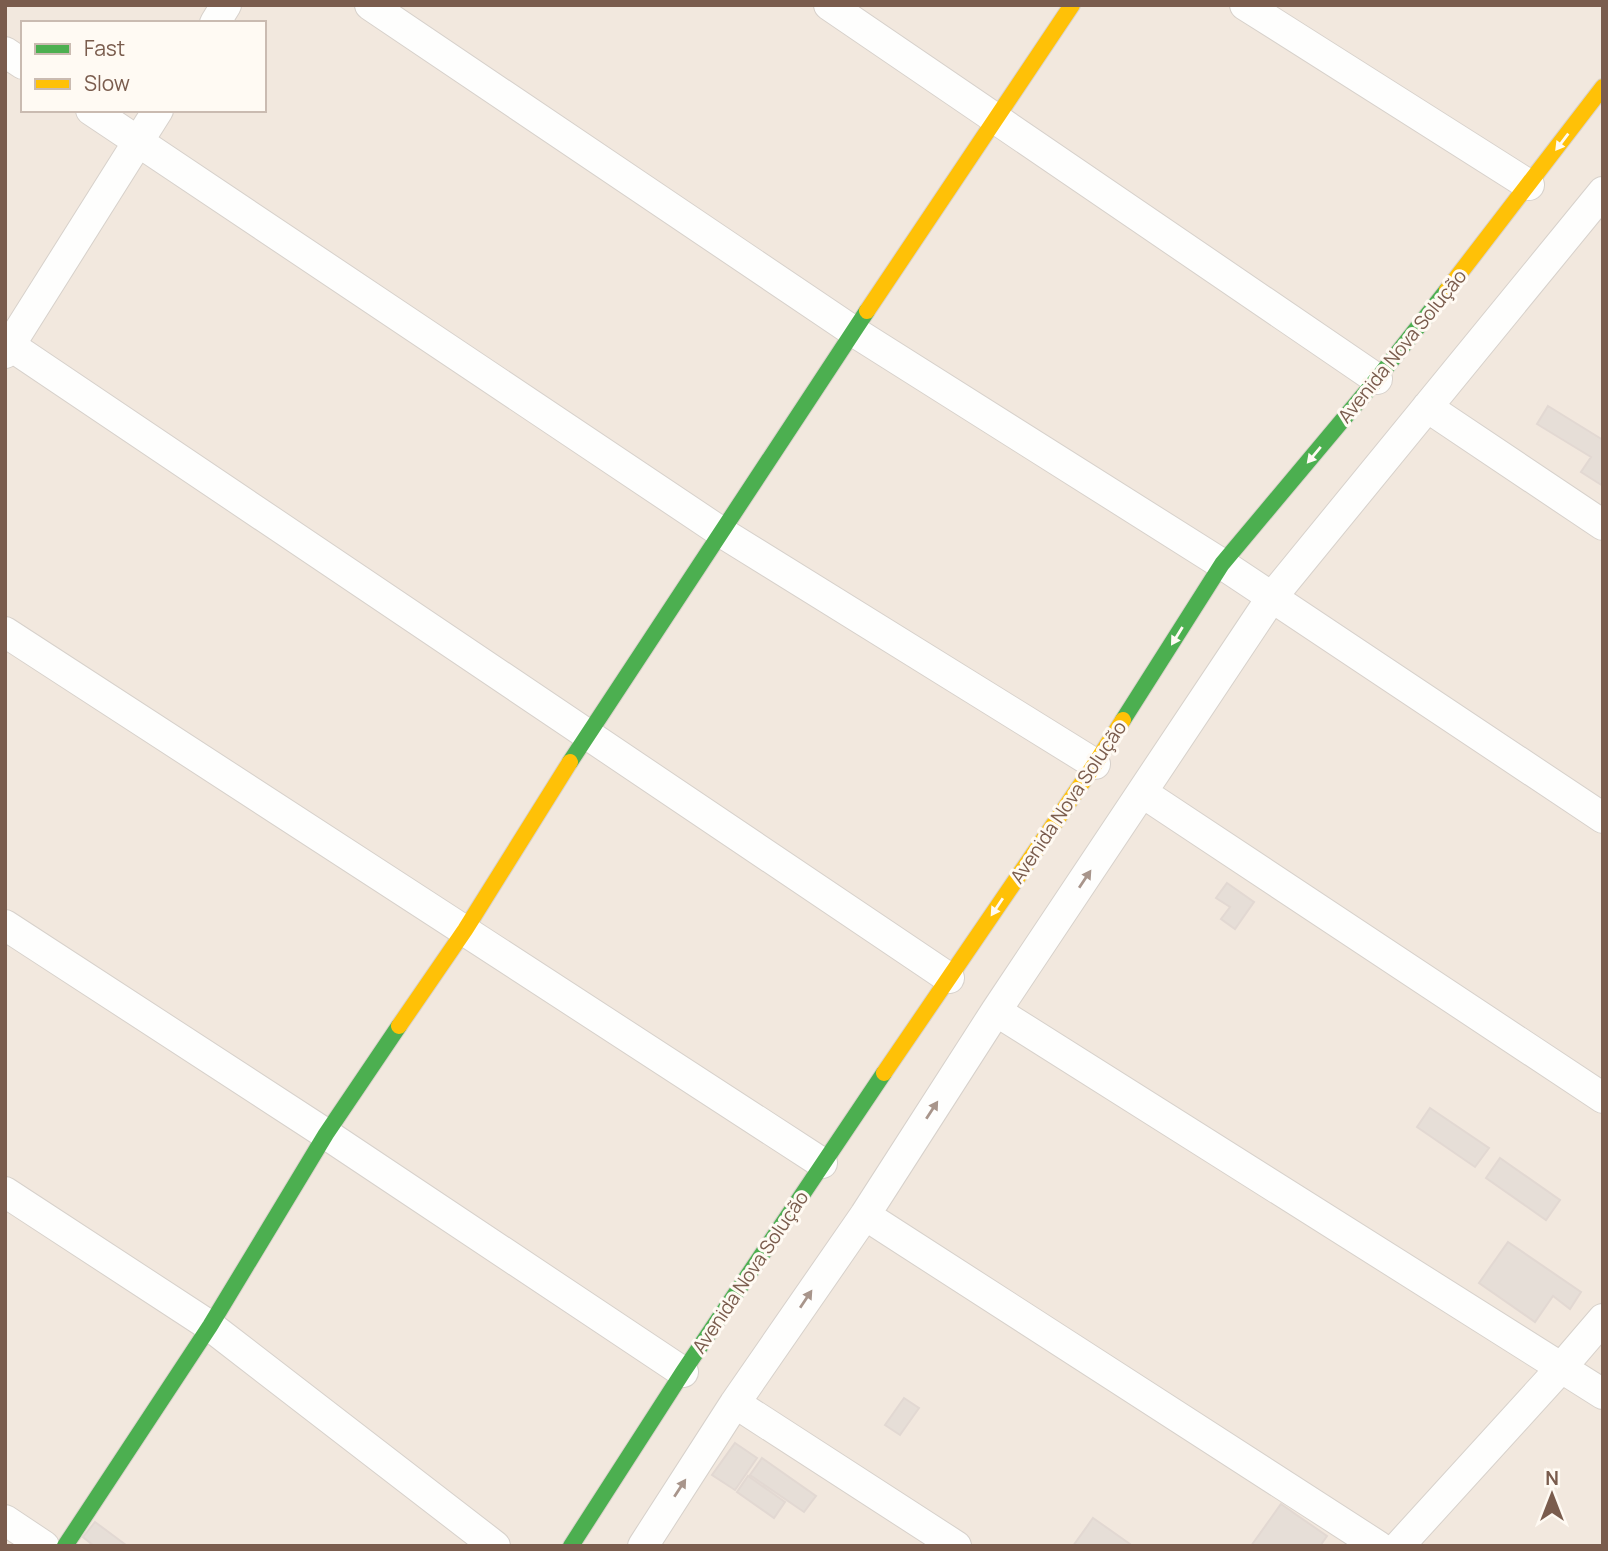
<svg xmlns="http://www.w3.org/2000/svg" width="1608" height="1551" font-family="Manrope,sans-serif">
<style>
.residential{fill:#f2e8de;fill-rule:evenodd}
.building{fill:#e6ded7;stroke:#e2d8d2;stroke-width:2}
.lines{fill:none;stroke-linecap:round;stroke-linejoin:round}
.street-casing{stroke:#d7d1cb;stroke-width:32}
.fast-casing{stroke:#d9d2cb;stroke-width:18}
.slow-casing{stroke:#d9d2cb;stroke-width:18}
.street{stroke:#fefefd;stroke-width:30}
.fast{stroke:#4caf50;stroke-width:16}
.slow{stroke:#ffc107;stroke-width:16}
.oneway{fill:#fffaf3}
.oneway2{fill:#a8958b}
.labels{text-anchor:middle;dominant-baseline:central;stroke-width:6;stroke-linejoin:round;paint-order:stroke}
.street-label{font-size:19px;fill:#7a5c4d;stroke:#fffaf3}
</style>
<rect width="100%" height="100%" fill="#f9f5f0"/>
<path class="residential" d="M5 5H1603V1546H5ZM23 23H264V110H23Z"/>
<path class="building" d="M1548 406 1603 440V486L1581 472 1591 457 1537 424Z
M1227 883 1254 902 1235 929 1221 919 1230 907 1216 898Z
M1430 1108 1489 1148 1475 1167 1417 1127Z
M1500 1158 1560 1200 1546 1220 1486 1178Z
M1508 1242 1581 1292 1570 1309 1553 1296 1535 1322 1479 1283Z
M904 1398 919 1408 900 1435 885 1425Z
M735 1443 757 1458 735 1490 712 1475Z
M762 1458 816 1496 804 1512 750 1475Z
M748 1476 785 1502 774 1518 737 1492Z
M1281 1504 1327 1536 1320 1546H1251Z
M1093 1518 1130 1544 1129 1546H1073Z
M95 1522 126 1545 94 1546 83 1537Z"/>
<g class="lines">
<defs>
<path id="street" d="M370 5 853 331 1222 564 1603 818
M829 5 1377 379
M1245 5 1529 185
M215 23 226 5
M5 52 23 64
M91 110 721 532 1095 764
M5 342 949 978
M5 353 158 110
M1427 407 1603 525
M5 632 822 1163
M1143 793 1603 1098
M5 925 326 1134 683 1372
M996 1011 1603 1394
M5 1192 210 1326 495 1546
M865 1215 1378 1546
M735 1403 956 1546
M5 1520 44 1546
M643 1546 735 1403 865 1215 996 1011 1272 597 1603 192
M1399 1546 1561 1368 1603 1319"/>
<path id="fast" d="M1123 720 1222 564 1377 379 1447 290
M570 762 867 311
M65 1546 210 1326 326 1134 399 1026
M571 1546 683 1372 884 1073"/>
<path id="slow" d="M1447 290 1603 87
M867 311 1072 5
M399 1026 465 930 570 762
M884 1073 1095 764 1123 720"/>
</defs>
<use href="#street" class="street-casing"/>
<use href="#fast" class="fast-casing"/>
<use href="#slow" class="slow-casing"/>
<use href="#street" class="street"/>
<use href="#fast" class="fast"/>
<use href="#slow" class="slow"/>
</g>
<defs><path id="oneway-solid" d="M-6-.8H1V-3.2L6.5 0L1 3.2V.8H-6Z" transform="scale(1.75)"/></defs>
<g class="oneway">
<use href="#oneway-solid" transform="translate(1562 142) rotate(127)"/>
<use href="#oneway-solid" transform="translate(1314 455) rotate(130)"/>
<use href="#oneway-solid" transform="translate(1177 636) rotate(122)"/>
<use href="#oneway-solid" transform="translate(997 907) rotate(124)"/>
</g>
<g class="oneway2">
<use href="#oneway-solid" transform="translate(1085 879) rotate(-56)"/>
<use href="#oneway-solid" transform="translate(932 1110) rotate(-57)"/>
<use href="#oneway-solid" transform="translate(806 1299) rotate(-56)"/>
<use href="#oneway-solid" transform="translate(680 1488) rotate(-57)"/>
</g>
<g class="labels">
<g class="street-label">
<text transform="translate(1402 346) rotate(-51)">Avenida Nova Solução</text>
<text transform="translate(1068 802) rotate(-56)">Avenida Nova Solução</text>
<text transform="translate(750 1272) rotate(-56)">Avenida Nova Solução</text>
</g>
</g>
<rect width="1608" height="1551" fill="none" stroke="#7a5c4d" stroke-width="14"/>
<rect x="21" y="21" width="245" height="91" fill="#fffaf3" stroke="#cabbb1" stroke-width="2"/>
<rect x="35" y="44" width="35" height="10" fill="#4caf50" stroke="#cabbb1" stroke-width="2"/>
<text x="84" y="56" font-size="21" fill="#7a5c4d">Fast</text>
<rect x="35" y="79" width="35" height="10" fill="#ffc107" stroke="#cabbb1" stroke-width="2"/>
<text x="84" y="91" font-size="21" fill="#7a5c4d">Slow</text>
<g transform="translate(1552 1495)" stroke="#fffaf3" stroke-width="5" paint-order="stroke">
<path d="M0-5L12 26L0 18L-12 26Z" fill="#7a5c4d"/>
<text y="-10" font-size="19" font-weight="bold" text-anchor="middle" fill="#7a5c4d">N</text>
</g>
</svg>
